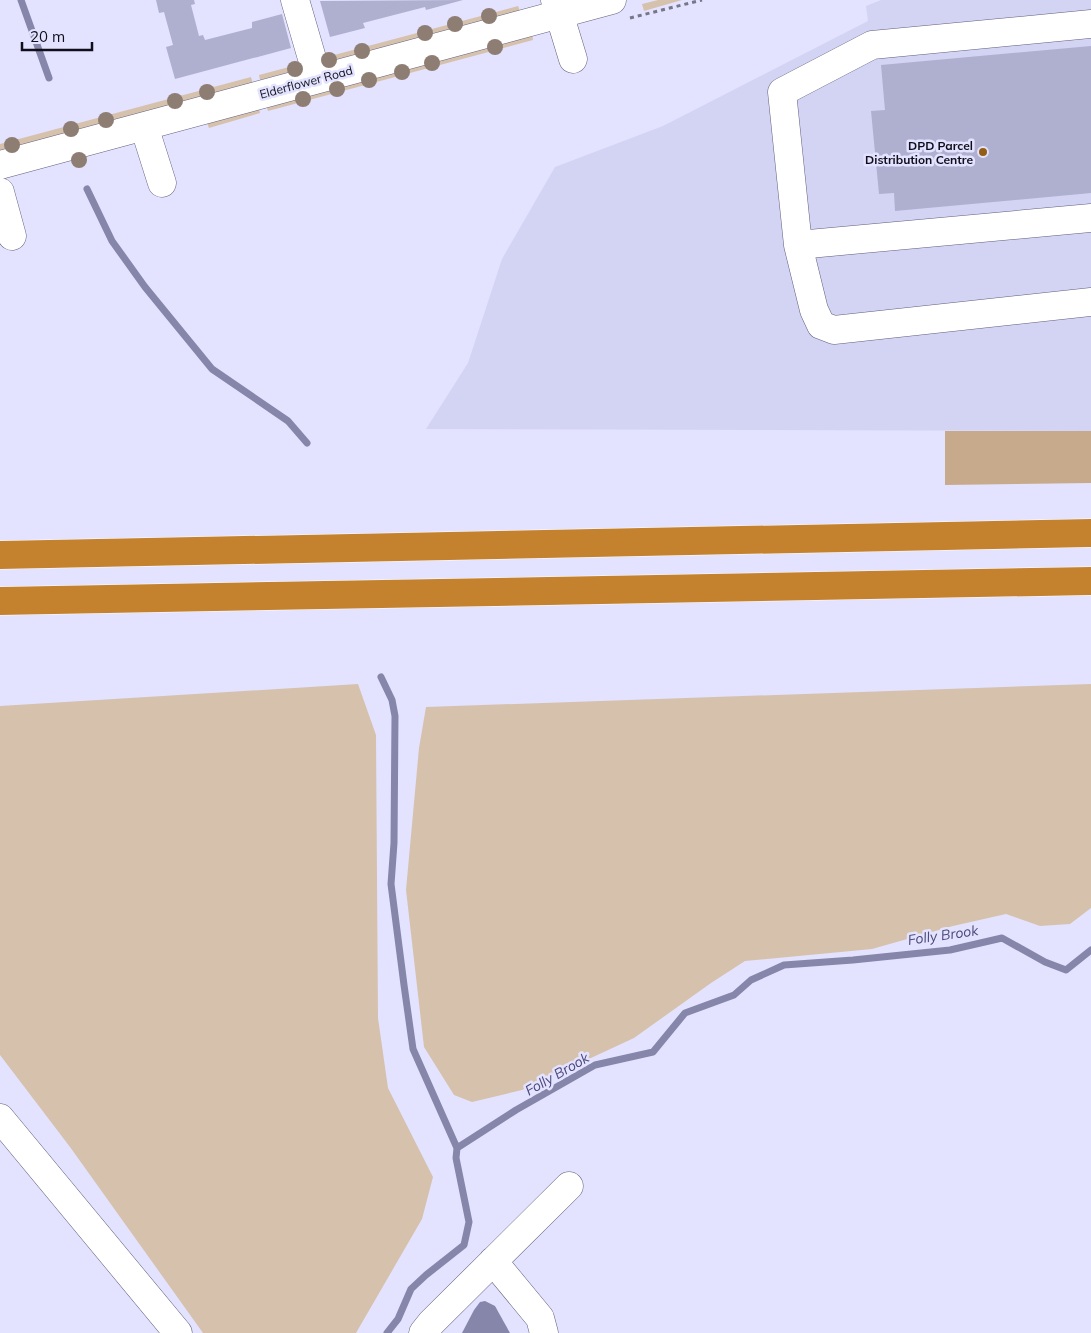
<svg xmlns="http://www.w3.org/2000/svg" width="1091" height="1333" font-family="Mulish,sans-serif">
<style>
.built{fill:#d3d3f4}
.green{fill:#d6c2ac}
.forest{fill:#c7aa8b}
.water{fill:#8686aa}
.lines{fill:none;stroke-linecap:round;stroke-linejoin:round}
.stream{stroke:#8686aa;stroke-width:7}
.building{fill:#afafd0}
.minor-casing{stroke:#605f7d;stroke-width:29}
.highway-casing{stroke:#fff;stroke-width:29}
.path{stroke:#767589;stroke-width:3;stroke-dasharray:4 4;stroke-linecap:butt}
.minor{stroke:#fff;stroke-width:28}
.highway{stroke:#c4822f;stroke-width:28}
.tree{fill:#8e7d73}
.poi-dot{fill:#935e14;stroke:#e3e3ff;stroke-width:2}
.labels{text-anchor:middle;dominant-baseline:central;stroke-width:5;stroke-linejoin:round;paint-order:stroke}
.street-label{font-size:12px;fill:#0f0e1a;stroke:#e3e3ff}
.poi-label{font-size:12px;font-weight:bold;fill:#0f0e1a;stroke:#e3e3ff;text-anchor:end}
.water-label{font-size:14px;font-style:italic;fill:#4c487c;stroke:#e3e3ff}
</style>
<rect width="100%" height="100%" fill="#e3e3ff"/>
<path class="built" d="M881 0H1091V431L426 429 468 363 502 259 555 167 663 126 868 21 866 6Z"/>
<path class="green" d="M658 0H682L644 11 642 4Z
M518 6 520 11 260 80 259 75Z
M532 34 533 40 268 111 266 105Z
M251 77 253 84 0 151V144Z
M259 107 260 113 209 128 206 121Z
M358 684 376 735 378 1018 388 1088 433 1177 422 1219 356 1333H203L70 1147 0 1055V706Z
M1091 684V908L1070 924 1040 926 1006 914 953 926 872 949 745 961 711 983 634 1038 522 1090 472 1102 454 1095 424 1047 406 890 419 748 426 707Z"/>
<path class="forest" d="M945 431H1091V483L945 485Z"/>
<path class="water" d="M485 1301 495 1306 510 1333H462L474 1310 480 1302Z"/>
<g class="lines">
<path class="stream" d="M21 0 49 78
M87 189 112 241 145 287 212 369 288 421 307 443
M381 677 392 700 395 716 394 843 391 884 404 985 413 1049 457 1148
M387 1333 398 1319 411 1289 426 1275 464 1245 469 1222 456 1158 457 1148 516 1110 595 1065 653 1052 685 1013 734 995 751 980 784 965 853 960 950 950 1002 938 1045 962 1066 970 1091 950"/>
</g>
<path class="building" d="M156 0H194L195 4 191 5 199 36 203 35 205 40 252 28V22L282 14 291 48 175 79 166 47 173 45 164 12 159 13Z
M463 0 426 10 425 7 363 23 365 28 330 37 320 1Z
M1091 46V193L895 211 894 193 879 194 871 111 885 110 881 65Z"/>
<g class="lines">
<defs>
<path id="minor" d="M295 0 318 79
M555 0 573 59
M1091 24 872 45 782 92 798 245 1091 218
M144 126 162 183
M0 165 612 0
M0 192 12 236
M798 245 814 310 821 325 834 330 1091 302
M0 1118 178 1333
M493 1261 540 1318 544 1333
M423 1333 431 1323 569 1186"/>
<path id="highway" d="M0 555 1091 533
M0 601 1091 581"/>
</defs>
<use href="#minor" class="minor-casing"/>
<use href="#highway" class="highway-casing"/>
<path class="path" d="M630 18 702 0"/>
<use href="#minor" class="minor"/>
<use href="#highway" class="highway"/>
</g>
<g class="tree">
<circle cx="489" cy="16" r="8"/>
<circle cx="455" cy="24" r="8"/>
<circle cx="425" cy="33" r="8"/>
<circle cx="495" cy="47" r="8"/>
<circle cx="362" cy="51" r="8"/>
<circle cx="329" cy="60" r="8"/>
<circle cx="432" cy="63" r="8"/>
<circle cx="295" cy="69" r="8"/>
<circle cx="402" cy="72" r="8"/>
<circle cx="369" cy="80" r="8"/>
<circle cx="337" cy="89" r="8"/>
<circle cx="207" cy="92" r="8"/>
<circle cx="303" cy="99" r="8"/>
<circle cx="175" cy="101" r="8"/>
<circle cx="106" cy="120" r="8"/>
<circle cx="71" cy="129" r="8"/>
<circle cx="12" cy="145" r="8"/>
<circle cx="79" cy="160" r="8"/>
</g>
<circle class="poi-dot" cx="983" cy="152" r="5"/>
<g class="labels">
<g class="street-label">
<text transform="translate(306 82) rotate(-15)">Elderflower Road</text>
</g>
<g class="poi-label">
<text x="973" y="145">DPD Parcel<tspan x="973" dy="14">Distribution Centre</tspan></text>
</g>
<g class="water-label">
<text transform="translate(943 935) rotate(-8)">Folly Brook</text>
<text transform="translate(557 1074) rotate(-30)">Folly Brook</text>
</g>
</g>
<path d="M22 42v8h70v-8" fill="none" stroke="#0f0e1a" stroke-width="2.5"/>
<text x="30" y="42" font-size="15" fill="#0f0e1a" stroke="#e3e3ff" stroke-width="4" paint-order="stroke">20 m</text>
</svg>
